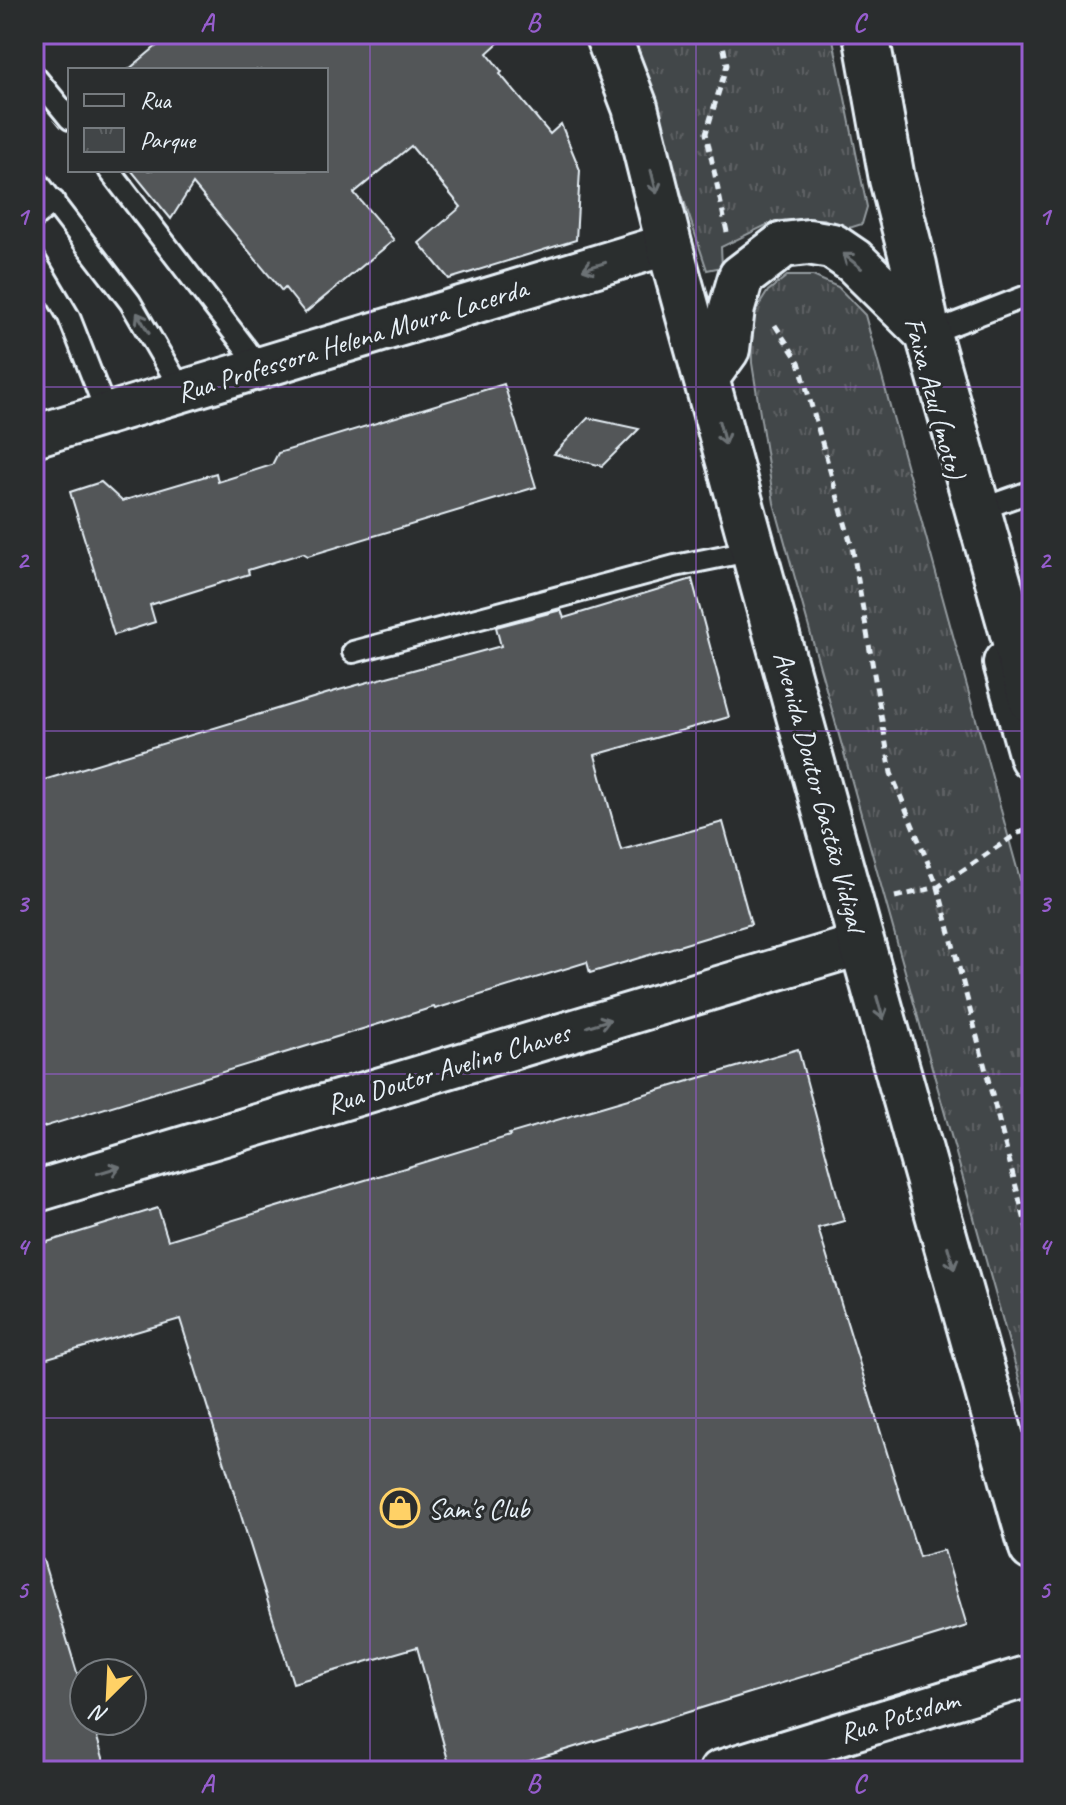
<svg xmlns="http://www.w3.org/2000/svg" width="1066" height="1805" font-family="Caveat,sans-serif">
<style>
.park{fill:url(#park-tufts);stroke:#959ca0;stroke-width:2}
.building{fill:#535759;stroke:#e8f1f8;stroke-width:2}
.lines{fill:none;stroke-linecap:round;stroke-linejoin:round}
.lane-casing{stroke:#e8f1f8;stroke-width:26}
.street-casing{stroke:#e8f1f8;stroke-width:46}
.secondary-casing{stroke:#e8f1f8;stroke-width:50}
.highway-casing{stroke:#e8f1f8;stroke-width:50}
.path{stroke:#e8f1f8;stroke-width:5;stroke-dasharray:8 6;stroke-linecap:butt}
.lane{stroke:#2a2d2e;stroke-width:20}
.street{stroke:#2a2d2e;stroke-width:40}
.secondary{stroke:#2a2d2e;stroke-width:44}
.highway{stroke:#2a2d2e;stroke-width:44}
.oneway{stroke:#6c7275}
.grid{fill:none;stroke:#965dcd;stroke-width:2;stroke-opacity:0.55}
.labels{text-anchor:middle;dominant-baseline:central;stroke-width:6;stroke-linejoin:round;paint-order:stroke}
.street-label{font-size:28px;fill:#e8f1f8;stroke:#2a2d2e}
.poi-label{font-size:28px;fill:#e8f1f8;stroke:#2a2d2e;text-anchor:start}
.neatline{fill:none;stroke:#965dcd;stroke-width:3}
.grid-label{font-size:26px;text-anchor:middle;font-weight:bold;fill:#965dcd}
</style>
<defs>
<pattern id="park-tufts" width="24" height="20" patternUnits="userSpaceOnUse" patternTransform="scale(2)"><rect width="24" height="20" fill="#424648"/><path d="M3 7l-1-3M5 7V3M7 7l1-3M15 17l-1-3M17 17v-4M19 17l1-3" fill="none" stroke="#5d6163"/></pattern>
</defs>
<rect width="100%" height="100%" fill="#2a2d2e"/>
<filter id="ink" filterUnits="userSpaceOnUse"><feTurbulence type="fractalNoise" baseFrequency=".0125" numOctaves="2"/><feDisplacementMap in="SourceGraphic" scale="16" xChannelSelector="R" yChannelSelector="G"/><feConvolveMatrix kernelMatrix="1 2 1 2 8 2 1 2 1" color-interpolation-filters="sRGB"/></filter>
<g filter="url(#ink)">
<path class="park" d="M629 34H832L867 207 862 224 843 230 824 219 775 221 721 247 722 267 707 270Z
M787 276H813L838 287 865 315 1032 923V1425L774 503 752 363 751 332 756 310 768 291Z"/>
<path class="building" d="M171 34H508L487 53 502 72 500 74 550 134 561 124 580 170 576 240 449 279 419 243 461 207 411 146 354 193 394 240 305 313 285 288 282 291 193 184 171 219 131 170H326V70H128Z
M504 384 536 487 308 556 303 553 248 570 249 574 150 605 155 622 114 635 70 492 101 482 122 501 216 473 218 482 272 465 278 453Z
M588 418 639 429 602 466 554 454Z
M692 579 729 717 595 755 621 850 723 822 751 924 590 973 587 962 435 1009 434 1007 34 1130V783L339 690 501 646 496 627 561 610 564 618Z
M798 1049 844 1221 818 1228 919 1557 944 1550 967 1626 497 1771H451L417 1647 293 1683 180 1319 34 1362V1246L158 1208 168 1240 510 1136 509 1134Z
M43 1560 84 1696V1721H92L107 1771H34V1562Z"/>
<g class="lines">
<defs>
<path id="lane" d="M34 75 70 119
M109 170 260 367
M34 177 130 302 182 391
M34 218 54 201
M34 258 69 317 107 414
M928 334 1032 294
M978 510 1032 491
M353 652 675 566 754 550"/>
<path id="street" d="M34 436 669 244
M34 1192 862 944
M720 1771 1032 1675"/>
<path id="secondary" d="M1006 663 1032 757"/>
<path id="highway" d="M607 34 635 107 669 244 862 944 1032 1548
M866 34 892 179 914 265 928 334 1032 701
M706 378 727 349 732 308 741 277 783 245 808 242 832 246 854 261 928 334"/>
</defs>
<use href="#lane" class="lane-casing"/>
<use href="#street" class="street-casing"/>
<use href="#secondary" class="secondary-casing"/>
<use href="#highway" class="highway-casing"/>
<path class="path" d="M721 34 727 65 706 133 727 232
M775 325 799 362 853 551 891 773 938 887 1032 1248
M895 897 938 887 1018 833 1032 829"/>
<use href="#lane" class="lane"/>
<use href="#street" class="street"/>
<use href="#secondary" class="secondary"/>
<use href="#highway" class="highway"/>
</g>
<defs><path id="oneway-shaft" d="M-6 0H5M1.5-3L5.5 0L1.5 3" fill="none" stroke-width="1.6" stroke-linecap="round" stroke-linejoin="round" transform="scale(2)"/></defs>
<g class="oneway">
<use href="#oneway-shaft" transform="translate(654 182) rotate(76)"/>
<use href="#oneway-shaft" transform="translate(852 261) rotate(-142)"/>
<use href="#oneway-shaft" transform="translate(594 266) rotate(163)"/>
<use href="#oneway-shaft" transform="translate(143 323) rotate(-120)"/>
<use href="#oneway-shaft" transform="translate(722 433) rotate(75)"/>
<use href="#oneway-shaft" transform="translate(880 1008) rotate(74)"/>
<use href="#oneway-shaft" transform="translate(599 1023) rotate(-17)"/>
<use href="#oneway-shaft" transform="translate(109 1170) rotate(-17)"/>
<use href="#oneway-shaft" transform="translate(951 1258) rotate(74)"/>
</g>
</g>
<path class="grid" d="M370 34V1771M696 34V1771M34 387H1032M34 731H1032M34 1074H1032M34 1418H1032"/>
<defs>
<symbol id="shop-ring" viewBox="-11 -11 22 22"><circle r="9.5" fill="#2a2d2e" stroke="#ffd166" stroke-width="1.5"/><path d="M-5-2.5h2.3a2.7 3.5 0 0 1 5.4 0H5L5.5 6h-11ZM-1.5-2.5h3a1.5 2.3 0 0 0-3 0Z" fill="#ffd166"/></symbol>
</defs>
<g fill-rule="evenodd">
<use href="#shop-ring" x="378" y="1486" width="44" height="44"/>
</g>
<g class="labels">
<g class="street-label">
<text transform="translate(352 340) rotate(-17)">Rua Professora Helena Moura Lacerda</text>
<text transform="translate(935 398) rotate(75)">Faixa Azul (moto)</text>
<text transform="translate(820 791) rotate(75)">Avenida Doutor Gastão Vidigal</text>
<text transform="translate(448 1068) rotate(-17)">Rua Doutor Avelino Chaves</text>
<text transform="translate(899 1716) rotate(-17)">Rua Potsdam</text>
</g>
<g class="poi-label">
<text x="428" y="1508">Sam's Club</text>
</g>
</g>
<rect width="1066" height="1805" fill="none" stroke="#2a2d2e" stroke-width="88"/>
<rect x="68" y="68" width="260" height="104" fill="#2a2d2e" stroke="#767b7f" stroke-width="2"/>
<rect x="84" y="94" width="40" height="12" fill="#2a2d2e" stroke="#767b7f" stroke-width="2"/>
<text x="140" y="108" font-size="24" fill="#e8f1f8">Rua</text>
<rect x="84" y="128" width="40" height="24" fill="url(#park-tufts)" stroke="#767b7f" stroke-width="2"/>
<text x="140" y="148" font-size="24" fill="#e8f1f8">Parque</text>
<g transform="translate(108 1697) rotate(204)"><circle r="38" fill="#2a2d2e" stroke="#767b7f" stroke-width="2"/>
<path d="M0-6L14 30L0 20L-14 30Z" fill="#ffd166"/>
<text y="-12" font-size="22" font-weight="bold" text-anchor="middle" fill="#e8f1f8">N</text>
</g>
<rect x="44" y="44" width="978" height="1717" class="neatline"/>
<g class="grid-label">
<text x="207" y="31">A</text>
<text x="533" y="31">B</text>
<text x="859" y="31">C</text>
<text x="22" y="225">1</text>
<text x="1044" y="225">1</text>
<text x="22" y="568">2</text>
<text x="1044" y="568">2</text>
<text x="22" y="912">3</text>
<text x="1044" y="912">3</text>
<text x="22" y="1255">4</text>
<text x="1044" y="1255">4</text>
<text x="22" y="1598">5</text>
<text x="1044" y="1598">5</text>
<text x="207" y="1792">A</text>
<text x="533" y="1792">B</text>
<text x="859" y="1792">C</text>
</g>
</svg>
